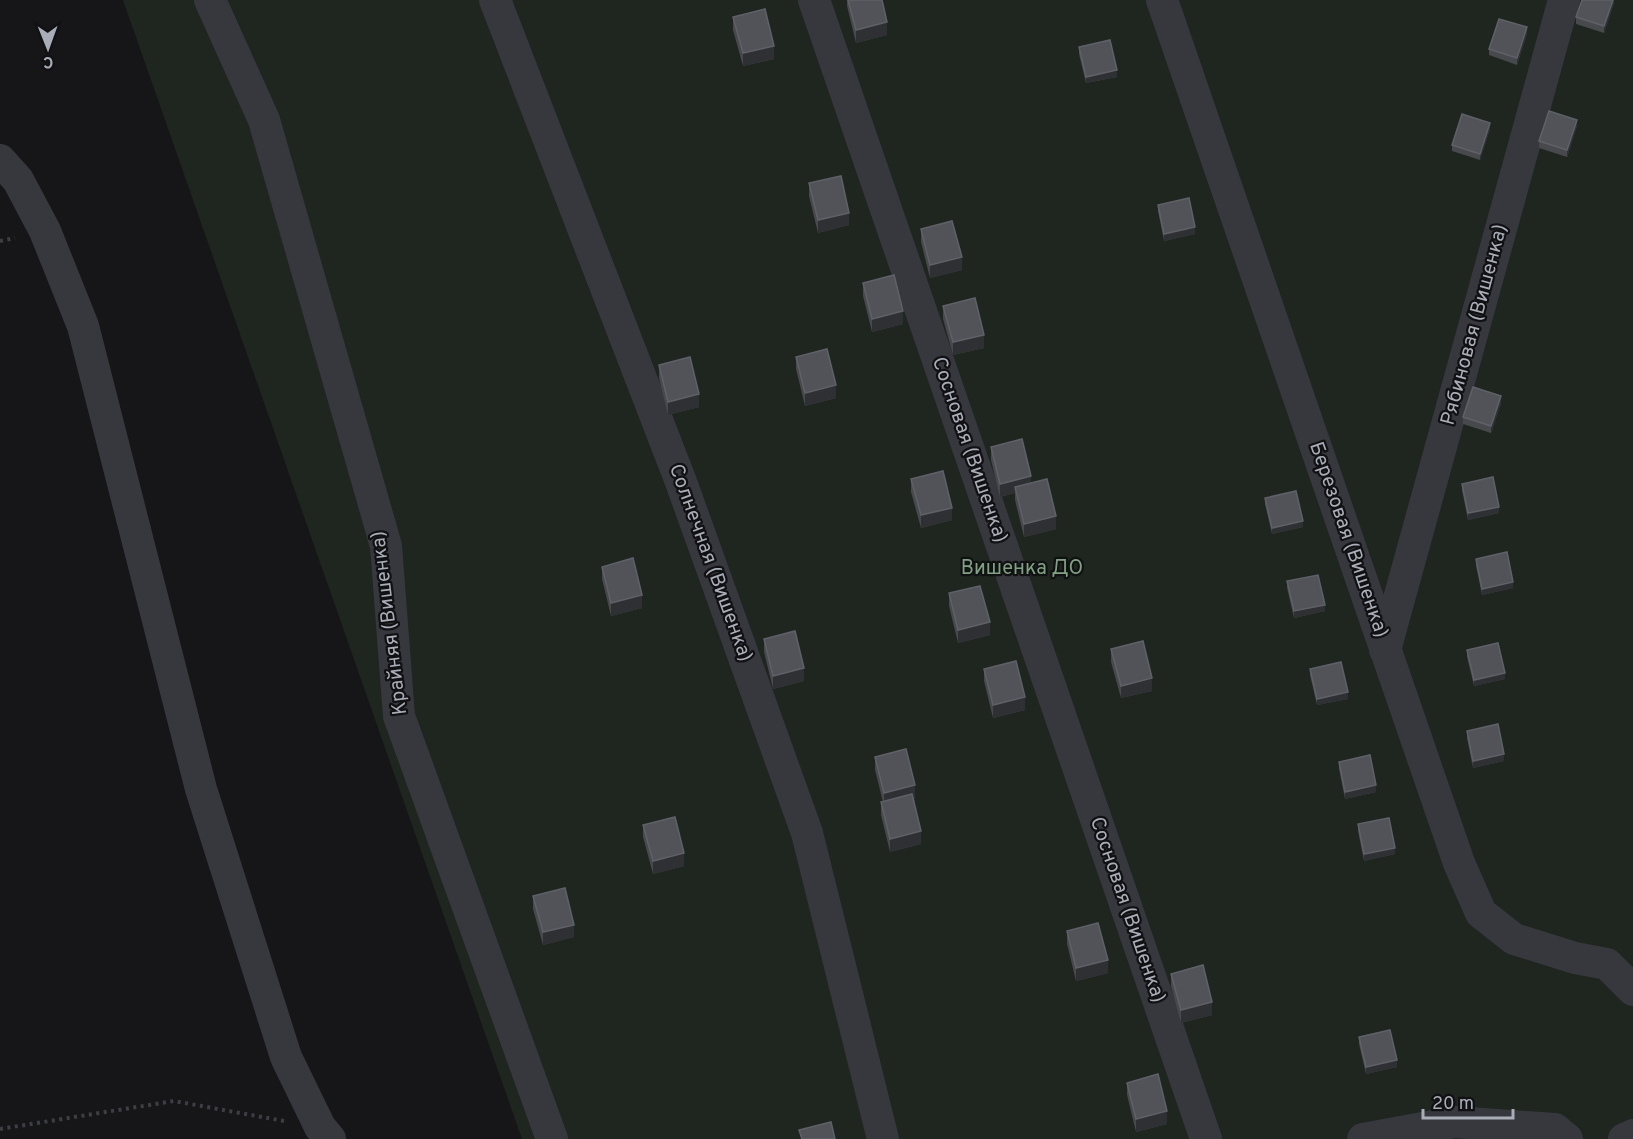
<svg xmlns="http://www.w3.org/2000/svg" width="1633" height="1139" font-family="Overpass,sans-serif">
<style>
.green{fill:#1e261f}
.lines{fill:none;stroke-linecap:round;stroke-linejoin:round}
.path{stroke:#3d3f44;stroke-width:4;stroke-dasharray:3 4.5;stroke-linecap:butt}
.minor{stroke:#37383d;stroke-width:32}
.wall{fill:#47494d}
.shaded-wall{fill:#2f3033}
.building{fill:#525359;stroke:#5f6168;stroke-width:1.5}
.labels{text-anchor:middle;dominant-baseline:central;stroke-width:4.5;stroke-linejoin:round;paint-order:stroke}
.street-label{font-size:20px;fill:#a8adb8;stroke:#111113}
.park-label{font-size:20px;fill:#7fa381;stroke:#111113}
</style>
<rect width="100%" height="100%" fill="#161618"/>
<path class="green" d="M123 0H1633V1139H522Z"/>
<g class="lines">
<path class="path" d="M0 241 15 238
M0 1129 174 1101 284 1121"/>
<path class="minor" d="M210 0 264 120 386 546 399 716 552 1139
M495 0 681 482 807 833 883 1139
M814 0 1206 1139
M1162 0 1459 863 1481 913 1514 939 1575 958 1607 964 1633 990
M0 160 18 180 45 231 83 326 201 789 286 1057 320 1127 330 1139
M1385 650 1564 0
M1363 1139 1455 1122 1555 1129 1567 1139
M1624 1139 1633 1135"/>
</g>
<path class="wall" d="M847 0H882L887 35 856 43 847 6Z
M1614 0V3L1604 33 1576 24V17Z
M733 17 774 59 743 66 733 30Z
M1527 34 1517 65 1489 55V49Z
M1079 47 1117 77 1086 83 1079 54Z
M1577 126 1567 157 1539 148V141Z
M1490 129 1480 160 1452 151V145Z
M809 183 849 225 818 233 809 196Z
M1158 205 1195 234 1164 241 1158 211Z
M921 229 962 270 930 278 921 242Z
M863 283 903 324 872 332 863 296Z
M943 306 984 348 953 355 943 319Z
M796 357 836 398 805 406 796 369Z
M659 365 699 407 668 415 659 378Z
M1501 403 1491 433 1463 424V417Z
M991 447 1031 483 1056 529 1024 537 1015 500V493L1000 497 991 460Z
M911 479 952 520 921 528 911 492Z
M1462 484 1499 513 1468 520 1462 490Z
M1265 498 1303 527 1272 534 1265 504Z
M1476 559 1513 588 1482 595 1476 566Z
M602 567 642 608 611 616 602 579Z
M1287 581 1325 611 1294 618 1287 588Z
M949 593 990 635 958 643 949 606Z
M764 639 804 681 773 689 764 652Z
M1111 649 1152 691 1121 698 1111 662Z
M1467 650 1505 679 1474 686 1467 657Z
M984 669 1025 710 993 718 984 681Z
M1310 669 1348 699 1317 705 1310 675Z
M1467 731 1504 761 1473 768 1467 738Z
M875 757 915 798 914 799 921 844 890 852 881 815V802H883L875 770Z
M1339 762 1376 792 1345 799 1339 769Z
M1358 824 1395 854 1364 861 1358 831Z
M643 825 684 866 653 874 643 837Z
M533 896 574 937 543 945 533 909Z
M1067 931 1108 973 1076 981 1067 944Z
M1171 974 1212 1015 1181 1023 1171 986Z
M1359 1037 1397 1067 1366 1074 1359 1044Z
M1127 1083 1167 1124 1136 1132 1127 1095Z"/>
<path class="shaded-wall" d="M1613 0H1614V3L1604 33V26Z
M887 22V35L856 43V30Z
M1527 27V34L1517 65V58Z
M774 46V59L743 66V53Z
M1117 70V77L1086 83V77Z
M1577 120V126L1567 157V150Z
M1490 123V129L1480 160V154Z
M849 213V225L818 233V220Z
M1195 227V234L1164 241V234Z
M962 257V270L930 278V265Z
M903 311V324L872 332V319Z
M984 335V348L953 355V342Z
M836 385V398L805 406V393Z
M699 394V407L668 415V402Z
M1501 396V403L1491 433V426Z
M1031 476V489L1015 487V493L1000 497V484Z
M1499 507V513L1468 520V513Z
M952 508V520L921 528V515Z
M1056 516V529L1024 537V524Z
M1303 521V527L1272 534V528Z
M1513 582V588L1482 595V589Z
M642 595V608L611 616V603Z
M1325 605V611L1294 618V611Z
M990 622V635L958 643V630Z
M804 668V681L773 689V676Z
M1505 673V679L1474 686V680Z
M1152 678V691L1121 698V686Z
M1348 692V699L1317 705V699Z
M1025 697V710L993 718V705Z
M1504 754V761L1473 768V761Z
M915 785V798L884 806V793Z
M1376 785V792L1345 799V792Z
M921 831V844L890 852V839Z
M1395 848V854L1364 861V854Z
M684 853V866L653 874V861Z
M574 925V937L543 945V932Z
M1108 960V973L1076 981V968Z
M1212 1002V1015L1181 1023V1010Z
M1397 1060V1067L1366 1074V1067Z
M1167 1111V1124L1136 1132V1119Z"/>
<path class="building" d="M848 0H882L887 22 856 30Z
M1582 0H1613L1604 26 1576 17Z
M765 9 774 46 743 53 733 17Z
M1499 19 1527 27 1517 58 1489 49Z
M1110 40 1117 70 1086 77 1079 47Z
M1549 111 1577 120 1567 150 1539 141Z
M1462 114 1490 123 1480 154 1452 145Z
M841 176 849 213 818 220 809 183Z
M1189 198 1195 227 1164 234 1158 205Z
M952 221 962 257 930 265 921 229Z
M894 275 903 311 872 319 863 283Z
M975 298 984 335 953 342 943 306Z
M827 349 836 385 805 393 796 357Z
M690 357 699 394 668 402 659 365Z
M1473 387 1501 396 1491 426 1463 417Z
M1022 439 1031 476 1000 484 991 447Z
M943 471 952 508 921 515 911 479Z
M1493 477 1499 507 1468 513 1462 484Z
M1047 479 1056 516 1024 524 1015 487Z
M1296 491 1303 521 1272 528 1265 498Z
M1507 552 1513 582 1482 589 1476 559Z
M633 558 642 595 611 603 602 567Z
M1318 575 1325 605 1294 611 1287 581Z
M980 586 990 622 958 630 949 593Z
M795 631 804 668 773 676 764 639Z
M1143 641 1152 678 1121 686 1111 649Z
M1498 643 1505 673 1474 680 1467 650Z
M1016 661 1025 697 993 705 984 669Z
M1341 662 1348 692 1317 699 1310 669Z
M1498 724 1504 754 1473 761 1467 731Z
M906 749 915 785 884 793 875 757Z
M1370 755 1376 785 1345 792 1339 762Z
M912 794 921 831 890 839 881 802Z
M675 817 684 853 653 861 643 825Z
M1389 818 1395 848 1364 854 1358 824Z
M565 888 574 925 543 932 533 896Z
M1098 923 1108 960 1076 968 1067 931Z
M1203 965 1212 1002 1181 1010 1171 974Z
M1390 1030 1397 1060 1366 1067 1359 1037Z
M1158 1074 1167 1111 1136 1119 1127 1083Z
M831 1122 835 1139H802L799 1130Z"/>
<g class="labels">
<g class="street-label">
<text transform="translate(1475 325) rotate(-75)">Рябиновая (Вишенка)</text>
<text transform="translate(969 450) rotate(71)">Сосновая (Вишенка)</text>
<text transform="translate(1348 540) rotate(71)">Березовая (Вишенка)</text>
<text transform="translate(710 563) rotate(70)">Солнечная (Вишенка)</text>
<text transform="translate(390 623) rotate(-97)">Крайняя (Вишенка)</text>
<text transform="translate(1127 910) rotate(71)">Сосновая (Вишенка)</text>
</g>
<g class="park-label">
<text x="1022" y="569">Вишенка ДО</text>
</g>
</g>
<g transform="translate(48 48) rotate(179)" stroke="#111113" stroke-width="4.5" paint-order="stroke">
<path d="M0-4.5L10 22L0 15L-10 22Z" fill="#a8adb8"/>
<text y="-9" font-size="16" font-weight="bold" text-anchor="middle" fill="#a8adb8">С</text>
</g>
<path d="M1423 1109v9h90v-9" fill="none" stroke="#a8adb8" stroke-width="3"/>
<text x="1432" y="1109" font-size="18" fill="#a8adb8" stroke="#111113" stroke-width="4.5" paint-order="stroke">20 m</text>
</svg>
